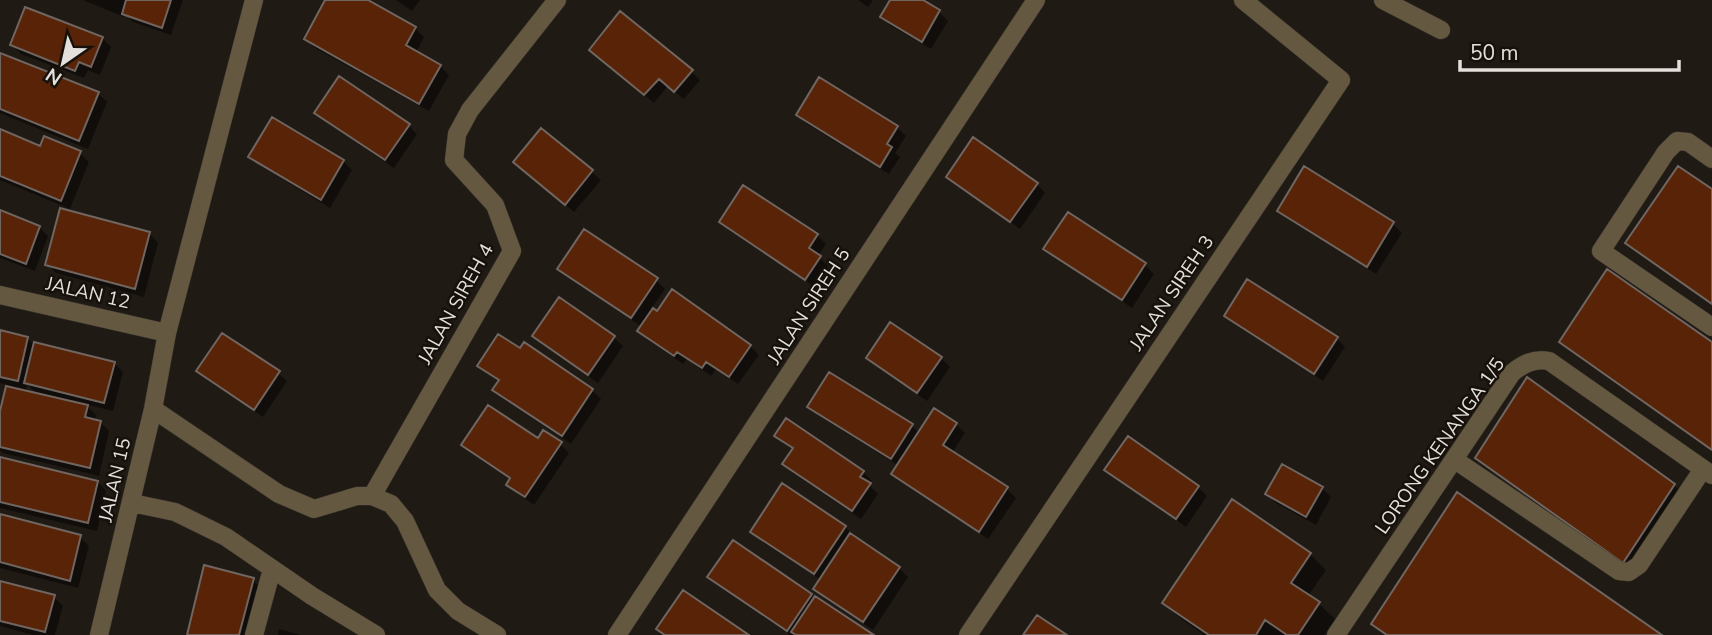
<svg xmlns="http://www.w3.org/2000/svg" width="1712" height="635" font-family="'Nunito Sans',sans-serif">
<style>
.shadow{fill:#0007;fill-rule:evenodd}
.building{fill:#582306;stroke:#706661;stroke-width:2}
.lines{fill:none;stroke-linecap:round;stroke-linejoin:round}
.minor-casing{stroke:#3b3630;stroke-width:19}
.minor{stroke:#645840;stroke-width:18}
.labels{text-anchor:middle;dominant-baseline:central;stroke-width:5;stroke-linejoin:round;paint-order:stroke}
.street-label{font-size:19px;fill:#e4e0dc;stroke:#17110b}
</style>
<rect width="100%" height="100%" fill="#201a14"/>
<path class="shadow" d="M83 0H183L171 35 133 22 125 15 124 17Z
M327 0H364L415 28 424 37 416 53 440 66 449 75 429 111 315 48 306 39Z
M396 0H420L412 11Z
M858 0H873L868 7Z
M892 0H920L939 12 948 21 931 49 891 26 882 17Z
M102 38 111 47 100 75 88 70 84 78 21 54 12 45Z
M0 54 98 93 107 102 88 149 0 113Z
M600 58 691 71 700 80 684 99 668 86 654 103Z
M316 113 408 125 417 134 394 168 325 121Z
M798 115 897 127 906 136 895 153 900 157 889 174 807 124Z
M273 119 343 161 352 170 330 208 259 165 251 156Z
M541 130 601 180 574 212 524 170Z
M0 131 41 148 45 138 80 153 89 162 70 209 0 180Z
M1305 169 1393 224 1402 233 1376 274 1288 219 1279 211Z
M948 176 1037 184 1045 193 1020 229 957 185Z
M744 187 817 235 826 244 818 256 828 266 815 287 730 231 721 222Z
M1712 192V305L1636 251 1627 242Z
M0 212 39 227 48 236 35 271 0 258Z
M1068 215 1145 265 1154 274 1132 308 1054 257 1046 249Z
M150 234 158 243 144 297 56 273 47 264Z
M560 268 656 280 665 289 651 309 657 313 750 346 759 355 738 384 716 369 711 376 687 359 683 364 648 340 639 331 642 327 568 277Z
M1226 315 1336 338 1345 347 1323 381 1235 324Z
M0 332 27 338 35 346 114 363 123 372 113 411 85 404 96 415 95 421 100 422 109 431 99 476 3 453 0 450V419L8 385 0 383ZM27 384 38 395 26 392ZM85 410H88L84 426Z
M534 336 614 338 623 346 598 383 543 345Z
M1561 342 1712 344V451L1570 351Z
M868 358H941L950 367 927 401 877 367Z
M480 366 592 390 601 399 571 444 503 399 494 390 500 382 488 374Z
M199 371 278 373 287 381 263 417 207 380Z
M809 407 912 426 920 434 956 424 965 433 952 453 1007 489 1016 498 988 539 902 482 893 474 899 466 818 415Z
M787 421 863 472 872 481 869 485 878 494 861 519 793 473 784 464 794 450 776 436Z
M560 444 569 453 534 505 517 493 508 484 511 480 472 454 463 445Z
M1477 457 1674 485 1683 494 1632 570 1486 466Z
M0 459 98 482 106 491 97 531 0 508Z
M1107 469 1198 487 1207 496 1186 527 1115 478Z
M783 486 845 527 854 536 899 568 908 577 873 630 824 598 816 589 821 580 761 541 752 532Z
M1322 488 1331 497 1316 525 1276 503 1267 494Z
M0 515 80 537 89 546 78 588 0 568Z
M734 543 815 600 871 635H790L718 586 710 577Z
M1310 554 1326 570 1308 596 1319 604 1335 619 1324 635H1204L1180 618 1164 603Z
M253 580 273 600 263 635H188Z
M0 583 54 597 63 606 55 635H33L0 626Z
M279 629 301 635H278Z"/>
<path class="building" d="M126 0H171L162 28 122 14Z
M325 0H368L416 27 406 45 441 65 419 104 304 39Z
M890 0H923L940 10 922 42 880 17Z
M25 7 103 37 91 67 79 62 75 71 10 45Z
M620 11 693 70 674 92 659 79 644 95 589 50Z
M0 53 99 92 79 141 0 109Z
M339 76 410 124 385 160 314 113Z
M819 77 898 126 887 144 892 147 880 167 796 115Z
M272 117 344 160 321 200 248 157Z
M541 128 593 170 565 205 513 162Z
M0 129 40 146 44 136 81 151 61 201 0 176Z
M973 137 1038 183 1010 222 946 177Z
M1304 166 1394 222 1367 267 1277 211Z
M1678 166 1712 189V304L1625 243Z
M743 185 818 234 809 248 821 256 805 280 719 222Z
M60 208 150 232 135 289 45 265Z
M0 210 40 226 26 264 0 254Z
M1068 212 1146 263 1122 300 1043 249Z
M584 229 658 278 631 318 557 269Z
M1607 269 1712 342V450L1559 342Z
M1247 279 1338 337 1314 374 1224 316Z
M672 289 751 345 729 377 706 362 702 368 677 352 674 356 637 331 653 308 657 311Z
M559 297 615 336 588 375 532 336Z
M890 322 942 357 917 393 866 358Z
M0 330 28 337 18 381 0 377Z
M222 333 280 371 254 410 196 371Z
M498 334 520 348 524 342 593 389 562 436 492 390 499 380 477 366Z
M34 342 115 362 104 403 24 383Z
M829 372 913 424 891 459 807 407Z
M1527 377 1675 484 1623 563 1475 458Z
M6 386 88 405 85 417 101 421 90 468 0 447V411Z
M488 405 538 438 543 430 562 442 525 497 506 485 510 478 461 445Z
M934 408 957 423 943 445 1008 487 979 532 891 474Z
M786 418 864 471 860 477 871 483 852 511 782 464 793 448 774 436Z
M1128 436 1199 486 1176 519 1104 470Z
M0 457 98 481 88 523 0 502Z
M1282 464 1323 487 1306 517 1265 494Z
M782 483 846 526 814 574 750 532Z
M1457 492 1662 635H1387L1371 624Z
M1232 499 1311 553 1291 583 1320 602 1298 635H1287L1265 620 1256 635H1209L1162 603Z
M0 514 81 535 70 581 0 562Z
M850 533 900 567 863 622 813 589Z
M733 540 812 594 787 631 707 577Z
M204 565 254 578 239 635H187Z
M0 581 55 595 45 632 0 621Z
M683 590 749 635H665L656 629Z
M815 596 874 635H796L791 632Z
M1037 615 1067 635H1023Z"/>
<g class="lines">
<defs>
<path id="minor" d="M1383 0 1441 30
M1712 159 1688 142 1677 141 1666 152 1601 251 1712 327
M0 295 167 333
M153 409 279 494 314 509 357 496H372L391 504 405 521 437 590 458 611 497 635
M1455 460 1619 571 1629 572 1639 565 1703 469
M372 496 512 251 495 205 454 160 457 134 470 110 557 0
M132 503 175 512 226 537 312 596 376 635
M99 635 153 409 167 333 254 0
M254 635 272 569
M617 635 1036 0
M968 635 1341 80 1243 0
M1336 635 1512 373C1523 364 1534 358 1549 361L1712 475"/>
</defs>
<use href="#minor" class="minor-casing"/>
<use href="#minor" class="minor"/>
</g>
<g class="labels">
<g class="street-label">
<text transform="translate(88 293) rotate(13)">JALAN 12</text>
<text transform="translate(1172 293) rotate(-56)">JALAN SIREH 3</text>
<text transform="translate(456 304) rotate(-61)">JALAN SIREH 4</text>
<text transform="translate(809 306) rotate(-57)">JALAN SIREH 5</text>
<text transform="translate(1440 446) rotate(-55)">LORONG KENANGA 1/5</text>
<text transform="translate(115 480) rotate(-77)">JALAN 15</text>
</g>
</g>
<g transform="translate(63 63) rotate(214)" stroke="#17110b" stroke-width="5" paint-order="stroke">
<path d="M0-5L12 26L0 18L-12 26Z" fill="#e4e0dc"/>
<text y="-10" font-size="19" font-weight="bold" text-anchor="middle" fill="#e4e0dc">N</text>
</g>
<path d="M1460 60v10h219v-10" fill="none" stroke="#e4e0dc" stroke-width="3.5"/>
<text x="1470" y="60" font-size="21" fill="#e4e0dc" stroke="#17110b" stroke-width="5" paint-order="stroke">50 m</text>
</svg>
